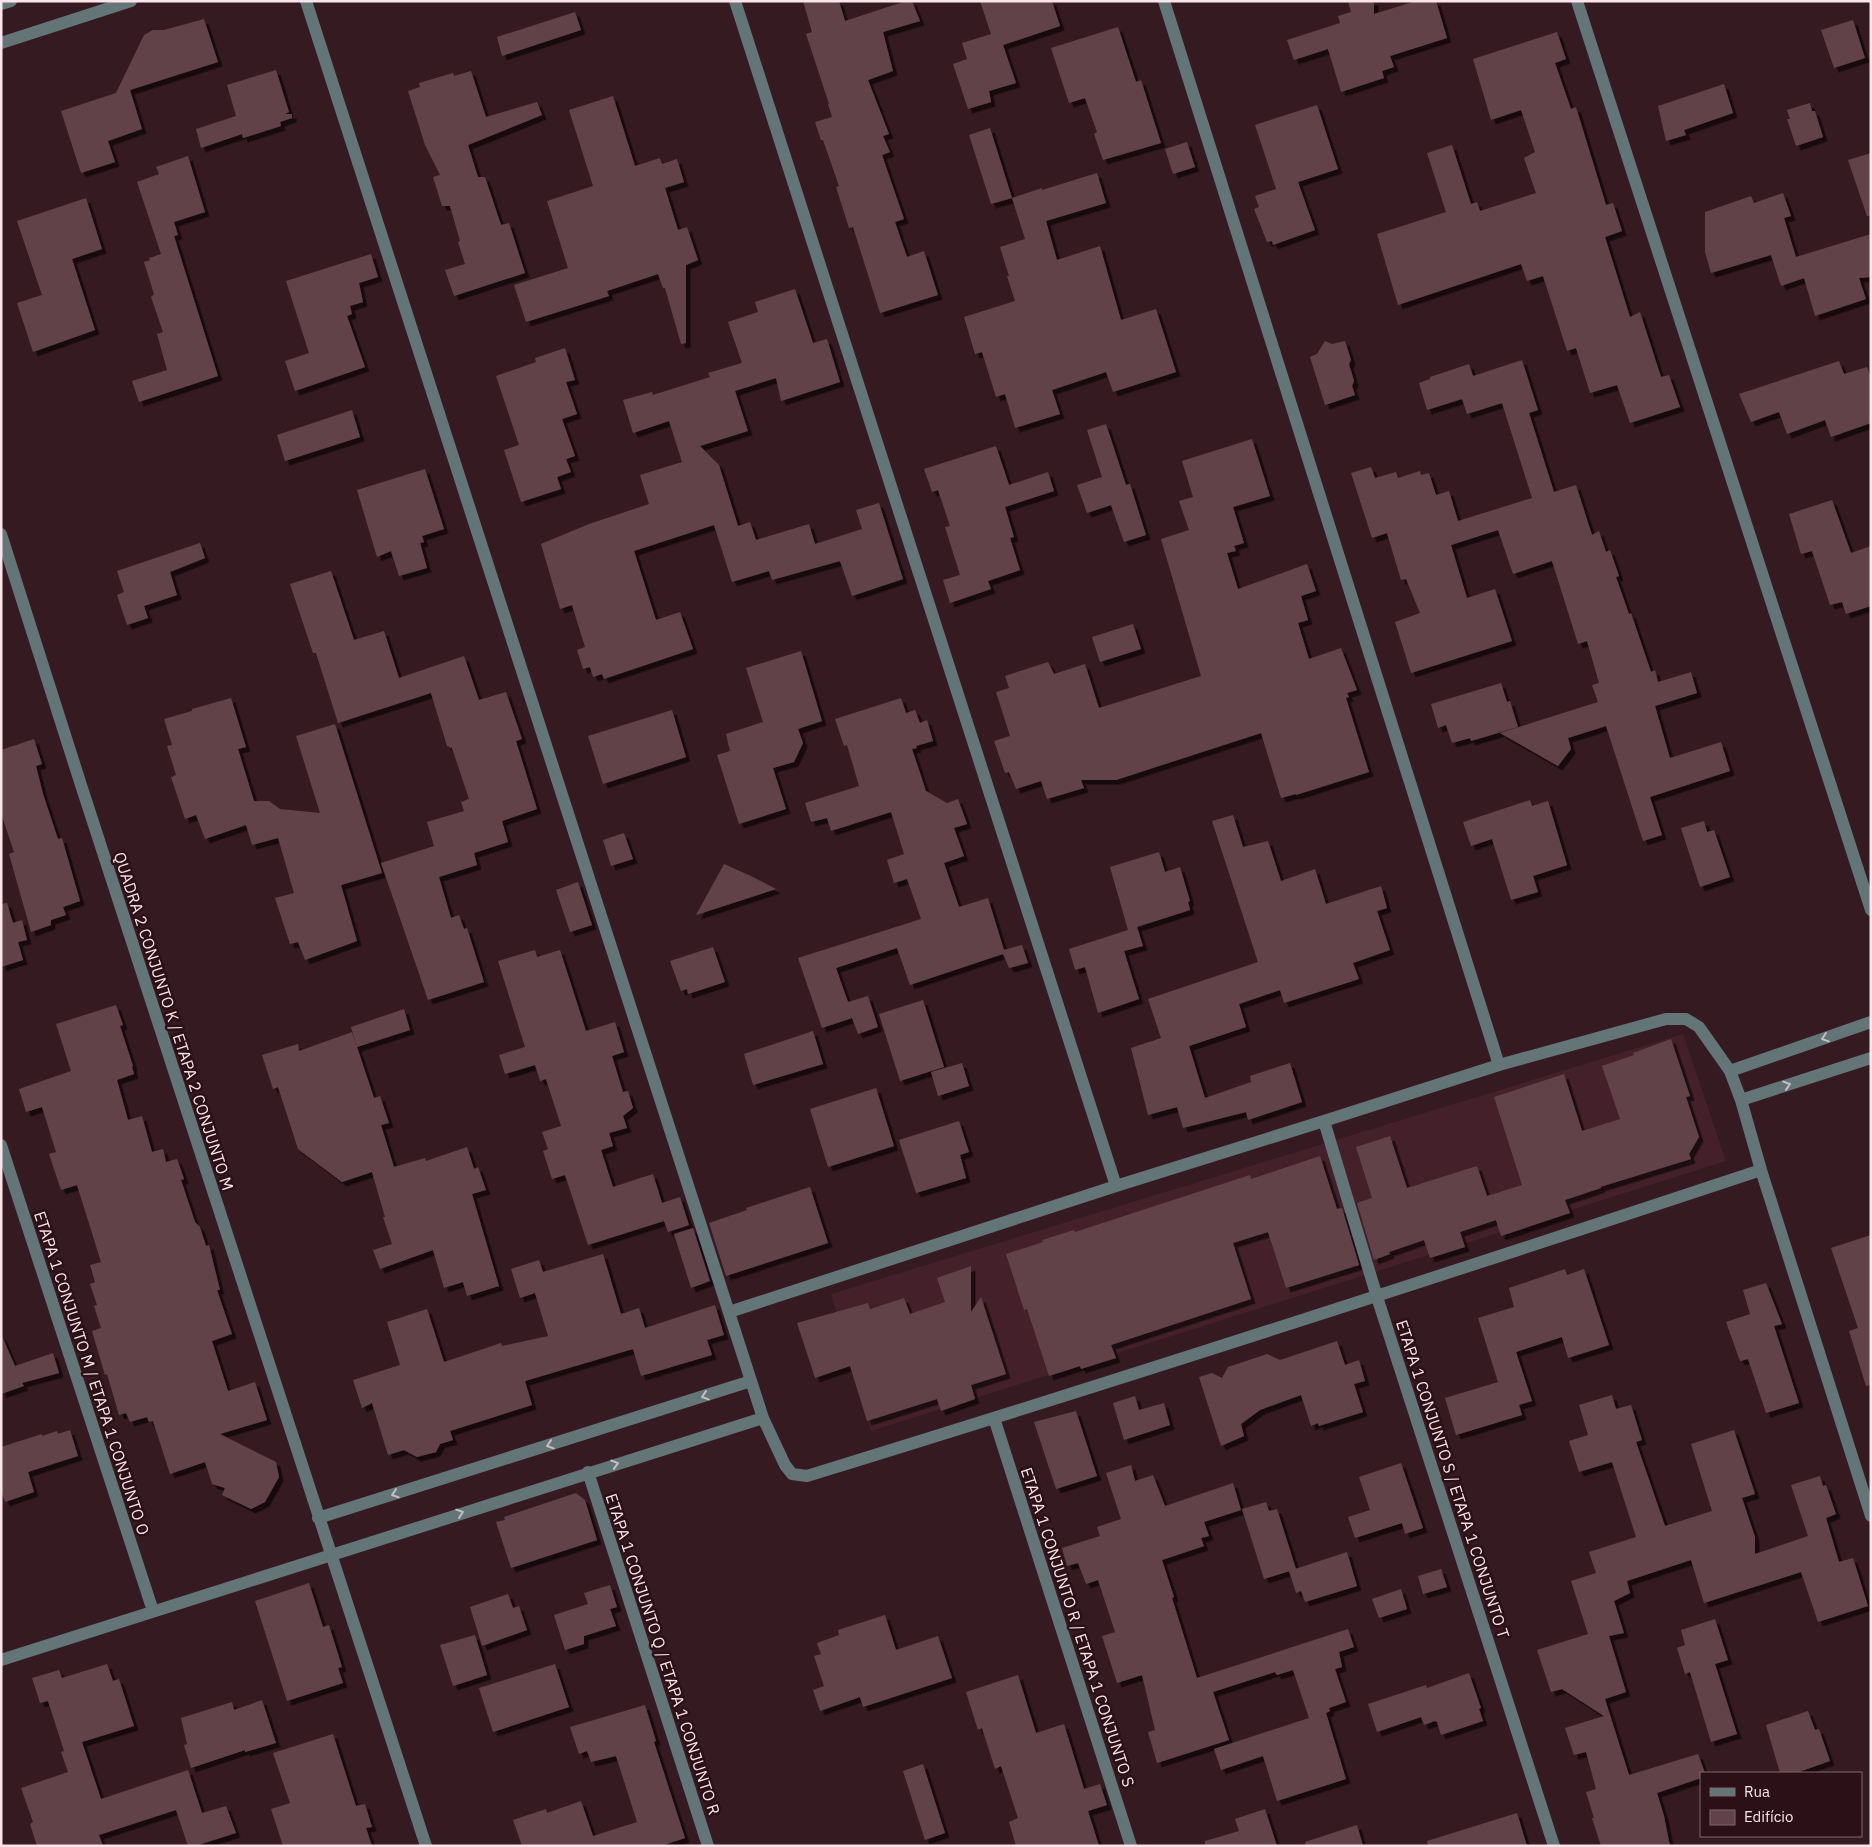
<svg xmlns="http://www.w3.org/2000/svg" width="1872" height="1847" font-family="'IBM Plex Sans',sans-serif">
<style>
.built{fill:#43202a}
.building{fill:#62424a;filter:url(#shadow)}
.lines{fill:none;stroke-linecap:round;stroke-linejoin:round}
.minor{stroke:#647578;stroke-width:12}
.oneway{stroke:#c6bec2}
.labels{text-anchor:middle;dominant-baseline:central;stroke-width:5;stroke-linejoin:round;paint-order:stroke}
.street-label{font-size:16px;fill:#fae6ea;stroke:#2c1018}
</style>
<defs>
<filter id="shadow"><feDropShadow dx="4.5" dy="4.5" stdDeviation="0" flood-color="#0009"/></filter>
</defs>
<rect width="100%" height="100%" fill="#361a22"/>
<path class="built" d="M1683 1034 1726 1161 871 1431 831 1294Z"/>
<path class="building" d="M803 1H839L845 21 906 1H912L920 21 883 32 893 71 868 80 889 134 883 136 890 152 882 155 904 219 895 222 907 257 924 251 938 295 880 313 853 227 849 228 836 187 839 186 823 140H821L815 122 832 117 828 104H829L806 34 812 32Z
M980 1H1052L1060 26 1003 45 1016 83 989 91 991 102 968 109 953 64 967 59 962 43 991 34Z
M1348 1H1374V14L1416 1H1436L1447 38 1390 56 1394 67 1382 71 1384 78 1341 92 1328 49 1294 60 1287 40 1340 23 1338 16 1351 12Z
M575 12 581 30 502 56 497 37Z
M204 19 218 62 130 90 142 129 108 141 115 162 81 173 61 111 116 93 144 35 153 30H164Z
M1853 20 1865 58 1834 68 1821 30Z
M1118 27 1136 82 1141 80 1161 143 1103 160 1094 134 1097 132 1085 98 1069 103 1051 48Z
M1557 32 1566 59 1555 63 1571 109 1576 107 1606 205 1613 203 1622 231 1605 237 1630 317 1640 312 1661 377 1669 375 1680 407 1630 423 1617 385 1590 393 1576 348 1567 351 1543 276 1527 281 1521 264 1398 305 1377 234 1446 212 1427 153 1452 145 1471 204 1477 202 1480 211 1536 193 1524 158 1535 152 1521 110 1491 120 1473 59Z
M276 70 289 112 285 114H292V118L280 122 281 126 243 138 242 134 201 148 196 129 236 116 227 85Z
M471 71 486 117 537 102 542 115 468 145 478 177H485L501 225 509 223 525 273 454 296 445 270 465 264 458 242 460 241 450 206H442L433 177 440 175 425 145 408 91 420 87 419 83 453 73 454 76Z
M1724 84 1733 113 1684 130 1686 135 1666 141 1658 106Z
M613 96 635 166 660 158 662 164 677 159 684 182 665 188 678 230 687 227 698 260 686 265V343L681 344 665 288H663L658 274 607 291 609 296 526 322 514 285 568 268 547 201 593 186 569 110Z
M1810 103 1812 111H1815L1823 137 1796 146 1787 119H1790L1787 110Z
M1317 105 1338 169 1298 182 1315 230 1273 245 1272 241 1267 242 1254 209 1259 207 1255 196 1276 189 1255 125Z
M990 128 1012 198 991 204 969 135Z
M1187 142 1195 167 1173 174 1165 149Z
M1871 153V216H1867L1848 160Z
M188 156 205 212 174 222 178 235 174 236 218 376 139 402 132 381 167 370 157 334 163 332 151 297 154 294 144 262 150 260 149 258 161 254 137 182 159 174 156 167Z
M1097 173 1106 203 1046 221 1057 260 1100 246 1121 320 1156 309 1176 372 1113 392 1106 372 1052 390 1060 414 1015 428 1005 394 996 397 982 352 975 354 964 317 1015 301 1007 276H1009L1000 247 1025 239 1012 198 1042 188V190Z
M1783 193 1791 216 1784 218 1796 257 1871 234V277L1859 278 1866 299 1815 316 1804 278 1781 286 1771 255 1711 273 1705 252V212L1751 196 1754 203Z
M86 198 102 249 72 259 95 330 33 352 17 303 42 295 17 221Z
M371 254 378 277 359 283 363 302 350 306 352 314 347 316 365 367 295 391 285 361 309 353 286 281Z
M795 289 813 343 827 339 840 382 781 401 776 378 735 391 748 431 700 446 719 465 738 526 750 522 756 540 809 524 815 544 862 529 856 510 879 503 903 579 852 596 840 561 772 580 769 571 732 582 714 525 634 551 656 620 680 612 693 649 604 679 602 674 593 677 590 667 583 669 577 650 585 647 572 605 560 609 541 544 589 524 649 504 640 475 682 462 669 421 633 433 623 400 652 392 653 395 710 377 708 373 742 363 728 322 758 312 755 302Z
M1325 341 1332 344 1345 341 1351 360 1349 364 1354 381 1352 386 1355 395 1325 405 1310 357 1317 354Z
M565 348 575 380 566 382 577 414 562 419 575 456 566 459 571 472 557 477 561 489 521 502 504 450 519 445 496 376 536 362 535 358Z
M1522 360 1538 410 1529 413 1554 492 1576 485 1592 535 1599 531 1606 552 1610 550 1619 576 1616 577 1629 614 1631 613 1651 672 1655 670 1658 682 1691 672 1697 693 1655 706 1670 758 1721 742 1730 771 1650 797 1662 835 1643 841 1606 726 1568 738 1571 749 1558 766 1500 733 1598 702 1592 685 1599 683 1587 641 1578 644 1552 561 1513 574 1498 530 1451 545 1467 598 1495 589 1512 641 1411 673 1395 622 1420 613 1406 579 1401 580 1387 533 1372 538 1351 473 1371 467 1375 478 1396 472 1398 478 1420 471 1421 475 1429 473 1436 495 1449 491 1458 521 1532 498 1502 403 1467 414 1462 399 1427 410 1419 383 1430 379V377L1469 364 1473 376Z
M1839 361 1844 374 1867 367 1871 378V423L1831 437 1825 420 1787 434 1779 412 1751 422 1739 394Z
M352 410 360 437 285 461 277 435Z
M1106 424 1126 485 1130 484 1146 535 1124 542 1111 505 1087 513 1077 485 1102 477 1087 430Z
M1252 439 1270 496 1233 507 1244 543 1234 546 1236 551 1227 553 1238 589 1307 564 1316 591 1301 596 1308 620 1298 623 1309 659 1341 648 1357 690 1347 693 1349 697 1346 698 1369 772 1296 795V794L1281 798 1261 733 1116 780H1081L1084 788 1047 799 1041 781 1016 789 1009 772 1005 773 994 741 1010 736 996 692 1009 688 1005 676 1048 662 1054 674 1085 664 1099 708 1201 676 1161 539 1189 530 1179 501 1193 497 1182 461Z
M996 446 1009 485 1048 472 1054 491 1005 507 1014 537 1010 538 1020 570 988 581 991 589 950 603 943 580 960 575 945 527 950 526 938 490 932 492 924 469Z
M425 469 444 529 422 536 424 542 420 543 427 568 399 576 391 551 377 557 357 490Z
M1832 500 1851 553 1871 546V606L1846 614 1842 602 1830 605 1812 551 1801 554 1789 514Z
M200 543 205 558 170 572 177 595 144 606 148 618 127 625 117 595 124 592 117 571Z
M331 571 354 640 384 631 399 678 464 656 479 700 506 692 522 739 516 741 537 809 502 821 508 842 474 853 477 865 439 877 451 918 459 915 464 929 467 928 484 982 428 1000 381 863 434 846 427 822 464 811 461 802 469 799 452 748 447 746 431 693 338 723 316 653H313L290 584Z
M1133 624 1141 649 1100 662 1092 637Z
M801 651 822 721 798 729 803 743 794 762 773 768 786 809 739 824 717 755 730 751 726 734 763 722 746 668Z
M1501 683 1507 702 1510 701 1518 727 1471 741 1470 738 1452 743 1446 725 1438 728 1431 704Z
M231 698 246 747 238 749 254 801H269L280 809 320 813 296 736 335 724 382 873 341 885 357 941 305 960 298 942 290 944 275 898 294 893 278 838 252 845 246 825 205 839 196 815 185 819 171 777 176 775 167 746 172 745 164 719 192 711V709Z
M901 698 906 713 915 710 920 723 927 720 933 741 916 746 917 748 912 749 926 791 947 803 958 799 967 824 954 828 964 856 944 863 959 907 988 898 1004 950 1022 945 1028 963 1009 968 1003 954 910 985 897 948 836 968 848 1002 868 996 878 1027 858 1034 852 1018 822 1028 798 958 921 919 907 879 894 883 887 860 904 854 891 812 831 831 827 818 811 822 805 803 859 786 847 745 844 746 835 719Z
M672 710 686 757 603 784 588 736Z
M34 739 42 764 36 766 43 794 58 839 62 838 80 901 63 907 66 915 51 920V925L31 932 9 854 14 852 1 813V750Z
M1530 800 1532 806 1548 801 1567 865 1533 876 1538 892 1511 900 1492 839 1471 846 1463 822Z
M1233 815 1243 847 1268 841 1281 881 1315 869 1326 904 1381 886 1387 908 1377 911 1390 950 1353 963 1359 979 1284 1003 1280 990 1239 1004 1246 1027 1189 1046 1205 1098 1251 1082 1250 1076 1290 1063 1302 1102 1248 1120 1246 1112 1183 1128 1177 1107 1148 1115 1131 1048 1161 1038 1148 999 1258 962 1212 821Z
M1704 821 1707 832 1714 830 1730 877 1700 887 1681 828Z
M624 833 633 859 611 866 603 840Z
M1159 852 1165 872 1180 867 1190 901 1188 902 1190 910 1137 927 1143 946 1124 951 1139 999 1098 1013 1085 967 1075 970 1069 949 1128 930 1110 867Z
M724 864 753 877 776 889 696 915Z
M578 882 592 925 570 932 556 890Z
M7 903 13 923 22 920 27 940 18 942 23 960 1 967V904Z
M713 947 725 982 688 994 687 989 681 991 670 961Z
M535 950 537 957 560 950 586 1031 615 1022 624 1052 612 1056 623 1092 628 1091 633 1108 623 1116 627 1128 609 1133 613 1146 601 1150 613 1187 653 1174 662 1203 680 1197 689 1225 668 1232 664 1221 588 1245 565 1175 552 1179 543 1151 548 1149 542 1132 561 1126 546 1079 540 1081 535 1065 505 1074 499 1055 525 1047 498 961Z
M923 1000 944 1067 900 1081 879 1014Z
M116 1005 123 1025 120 1026 133 1066 132 1067 134 1074 117 1080 128 1120 142 1116 152 1152 163 1149 166 1162 177 1159 184 1179 181 1180 195 1222 200 1227 206 1246 209 1245 220 1290H217L232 1334 212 1341 228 1391 255 1382 267 1420 220 1434 276 1462 279 1477 265 1502 251 1509 222 1495 225 1488 212 1484 205 1462 170 1474 153 1421 149 1422 147 1417 130 1422 126 1413 119 1415 107 1374 105 1375 92 1331 101 1328 94 1306 97 1305 90 1284 95 1282 90 1265 101 1262 77 1185 61 1190 49 1154 56 1152 42 1107 26 1112 19 1089 71 1071 56 1024Z
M404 1009 410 1030 357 1047 351 1027Z
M813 1031 823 1064 753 1085 744 1054Z
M352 1032 374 1098 380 1096 389 1123 381 1125 394 1167 425 1158 426 1161 467 1147 474 1169 478 1167 486 1190 472 1194 499 1286 467 1296 463 1282 444 1288 433 1250 380 1269 373 1250 392 1244 383 1217H385L372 1172 342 1182 298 1149 278 1087 273 1089 262 1055 298 1044 299 1051Z
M1671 1039 1690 1096 1686 1097 1699 1137 1689 1154 1691 1159 1600 1187 1601 1188 1565 1200 1570 1213 1501 1236 1496 1220 1460 1232 1465 1247 1430 1258 1424 1240 1389 1252 1390 1254 1374 1260 1357 1203 1372 1198 1356 1147 1390 1136 1407 1188 1477 1166 1487 1196 1522 1185 1494 1097 1564 1074 1582 1131 1620 1119 1602 1066 1634 1055 1633 1053Z
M962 1063 969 1086 938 1096 931 1072Z
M876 1088 894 1146 828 1167 810 1109Z
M959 1121 969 1152 960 1155 966 1178 916 1193 899 1140Z
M1320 1156 1337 1209 1342 1208 1359 1265 1286 1288 1268 1232 1233 1243 1251 1299 1111 1345 1116 1358 1081 1369 1080 1366 1049 1376 1027 1309 1024 1310 1006 1254 1043 1242 1042 1240 1074 1230 1075 1232 1250 1175 1251 1179Z
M810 1187 828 1243 726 1276 709 1223 747 1210 746 1208Z
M693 1228 710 1281 691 1288 674 1234Z
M1871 1235V1385L1866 1386 1849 1331 1858 1328 1831 1248Z
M603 1254 621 1314 639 1308 645 1328 715 1305 724 1335 707 1340 712 1355 641 1376 633 1349 525 1381 532 1405 450 1431 453 1440 440 1444 436 1452 417 1457 404 1450 388 1455 372 1403 362 1408 353 1380 400 1365 387 1322 427 1309 444 1362 501 1343 502 1346 548 1336 535 1293 520 1298 511 1269 539 1260 543 1272Z
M971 1266V1312L981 1297 1006 1374 971 1385 975 1399 941 1411 937 1399 867 1421 850 1366 815 1378 797 1323 868 1303 870 1309 904 1298 910 1314 945 1302 937 1278Z
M1565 1269 1567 1275 1584 1269 1609 1345 1568 1358 1562 1337 1516 1352 1532 1401 1519 1405 1522 1415 1456 1435 1445 1398 1498 1382 1478 1318 1514 1307 1509 1288Z
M1766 1283 1782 1324 1774 1326 1799 1403 1766 1413 1748 1359 1740 1361 1726 1322 1750 1314 1743 1290Z
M1 1334 15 1366 53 1353 59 1373 22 1383 24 1386 1 1394Z
M1337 1341 1345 1365 1359 1360 1365 1381 1354 1384 1363 1412 1319 1426 1318 1423 1311 1426 1301 1395 1260 1410 1241 1424 1244 1436 1221 1446 1199 1377 1212 1373 1222 1378 1228 1367 1267 1354 1280 1360Z
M1612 1395 1616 1409 1631 1405 1642 1440 1636 1442 1665 1526 1712 1511 1691 1444 1734 1430 1755 1494 1742 1498 1755 1537V1554L1808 1536 1791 1485 1820 1476 1823 1486 1826 1485 1836 1514 1826 1518 1839 1562 1853 1558 1868 1606 1818 1622 1801 1572 1704 1603 1691 1560 1627 1581 1630 1593 1614 1601 1624 1633 1609 1636 1626 1692 1605 1699 1629 1775 1698 1754 1705 1773H1701V1778L1657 1793 1664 1816 1670 1846H1601L1592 1818H1594L1586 1792 1596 1789 1586 1752 1574 1755 1565 1728 1604 1716 1562 1689 1551 1692 1537 1650 1588 1634 1571 1581 1596 1573 1589 1552 1636 1537 1612 1462 1579 1472 1569 1441 1588 1435 1579 1405Z
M1135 1396 1139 1410 1164 1403 1170 1425 1124 1440 1113 1403Z
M1076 1411 1097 1476 1056 1489 1034 1422Z
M70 1430 78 1456 28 1472 34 1492 5 1502 1 1491V1447L42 1434V1436L57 1431 58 1434Z
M1401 1463 1423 1528 1405 1534 1402 1523 1355 1538 1348 1517 1370 1510 1359 1477Z
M1131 1465 1135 1481 1153 1475 1165 1506 1233 1483 1241 1510 1204 1522 1209 1536 1201 1538 1204 1546 1162 1560 1174 1597 1172 1598 1197 1678 1348 1629 1354 1647 1339 1652 1342 1667 1335 1669 1346 1702 1329 1708 1330 1711 1326 1713 1346 1779 1277 1801 1263 1756 1221 1770 1214 1749 1309 1718 1293 1670 1277 1675 1275 1672 1213 1692 1229 1740 1157 1763 1148 1732 1155 1730 1142 1675 1117 1683 1102 1636 1115 1632 1098 1580 1086 1584 1078 1563 1067 1566 1062 1548 1100 1536 1097 1527 1121 1519 1106 1473Z
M576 1493 585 1500 597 1540 511 1568 496 1522 505 1520 504 1517Z
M1266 1502 1269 1511 1277 1509 1296 1569 1264 1579 1242 1509Z
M1347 1552 1357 1586 1305 1602 1301 1591 1296 1593 1289 1571Z
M1441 1569 1447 1587 1423 1594 1418 1576Z
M309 1583 323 1627 329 1625 342 1667 338 1668 343 1683 287 1701 255 1601Z
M610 1585 617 1607 610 1609 616 1626 584 1636V1644L565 1650 554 1615 588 1604 584 1593Z
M1401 1589 1407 1609 1379 1618 1372 1599Z
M508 1594 513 1608 519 1606 527 1630 482 1646 470 1607Z
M885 1615 896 1650 938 1636 952 1678 863 1707 860 1697 820 1711 813 1690 824 1686 814 1656 821 1654 817 1643 839 1635 838 1630Z
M1715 1619 1728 1660 1715 1664 1737 1734 1711 1742 1690 1672 1685 1674 1677 1648 1685 1645 1681 1630Z
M475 1635 487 1675 453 1686 440 1645Z
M107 1664 113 1681 119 1679 134 1726 82 1742 101 1799 188 1770 202 1813 226 1806 236 1833 195 1846H188L176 1810 99 1835 103 1846H37L30 1824 33 1822 21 1788 68 1772 61 1752 64 1751 48 1701 40 1703 32 1678 59 1670 62 1678Z
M555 1664 569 1707 493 1732 479 1688Z
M1469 1673 1481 1708 1479 1709 1483 1721 1441 1735 1437 1722 1435 1721 1424 1725 1421 1717 1377 1732 1368 1704 1426 1685 1427 1688Z
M1018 1675 1036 1733 1064 1724 1084 1789 1100 1784 1107 1805 1088 1811 1099 1846H1016L1009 1822 1018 1818 1001 1766 995 1769 982 1728 978 1730 966 1692Z
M262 1700 276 1743 245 1752V1750L191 1768 184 1745 187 1744 181 1718 232 1702 234 1710Z
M645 1705 656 1741 654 1742 685 1838 661 1846H522L513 1820 546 1809 547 1813 581 1801 593 1836 637 1822 616 1756 591 1762 587 1751 579 1754 570 1727Z
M1808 1711 1815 1730 1819 1729 1830 1761 1796 1773H1780L1766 1725Z
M333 1734 356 1806 365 1804 372 1827 366 1828 372 1846H283L271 1809 290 1803 273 1753Z
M923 1764 945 1833 925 1840 903 1771Z
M1265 1809 1277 1846H1205V1841L1239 1831 1235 1819Z
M1517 1813 1527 1846H1428L1427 1841Z
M1357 1825 1363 1846H1306L1305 1842Z"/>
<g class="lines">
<path class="minor" d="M306 1 763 1418 785 1465 792 1474 807 1476C1126 1378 1444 1275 1761 1170
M735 1 1116 1186
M1164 1 1499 1065
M1577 1 1871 910
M1 4 11 1
M1 43 131 1
M1 534 81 785 426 1846
M1730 1071 1871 1022
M1741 1100 1871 1058
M1324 1121 1377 1297 1554 1846
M1 1145 153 1611
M729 1312 1116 1186 1324 1121 1499 1065 1666 1019H1686L1699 1027 1730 1071 1741 1100 1761 1170 1871 1516
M994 1418 1131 1846
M588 1472 708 1846
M318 1518 751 1381
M1 1660 763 1418"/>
</g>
<defs><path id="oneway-chevron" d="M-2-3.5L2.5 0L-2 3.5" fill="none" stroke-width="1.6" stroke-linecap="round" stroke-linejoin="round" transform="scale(1.25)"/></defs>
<g class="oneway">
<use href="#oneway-chevron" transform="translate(1825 1038) rotate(161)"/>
<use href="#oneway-chevron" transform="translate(1787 1085) rotate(-18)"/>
<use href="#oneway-chevron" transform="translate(705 1396) rotate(162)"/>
<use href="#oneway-chevron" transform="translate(550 1445) rotate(162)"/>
<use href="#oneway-chevron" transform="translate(615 1464) rotate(-17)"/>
<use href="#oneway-chevron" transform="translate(395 1494) rotate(162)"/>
<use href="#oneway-chevron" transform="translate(460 1513) rotate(-18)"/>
</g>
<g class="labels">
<g class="street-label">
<text transform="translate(174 1021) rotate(72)">QUADRA 2 CONJUNTO K / ETAPA 2 CONJUNTO M</text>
<text transform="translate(92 1373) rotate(72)">ETAPA 1 CONJUNTO M / ETAPA 1 CONJUNTO O</text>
<text transform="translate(1453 1479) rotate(72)">ETAPA 1 CONJUNTO S / ETAPA 1 CONJUNTO T</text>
<text transform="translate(1078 1627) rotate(72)">ETAPA 1 CONJUNTO R / ETAPA 1 CONJUNTO S</text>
<text transform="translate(663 1654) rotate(72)">ETAPA 1 CONJUNTO Q / ETAPA 1 CONJUNTO R</text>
</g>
</g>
<rect width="1872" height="1847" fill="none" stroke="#fae6ea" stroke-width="5"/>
<rect x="1700" y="1772" width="162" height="65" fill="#2c1018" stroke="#7e666c"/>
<rect x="1710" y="1788" width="25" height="8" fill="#647578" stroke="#7e666c"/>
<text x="1744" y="1797" font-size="15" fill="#fae6ea">Rua</text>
<rect x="1710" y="1810" width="25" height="15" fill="#62424a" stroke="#7e666c"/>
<text x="1744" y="1822" font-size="15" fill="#fae6ea">Edifício</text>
</svg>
